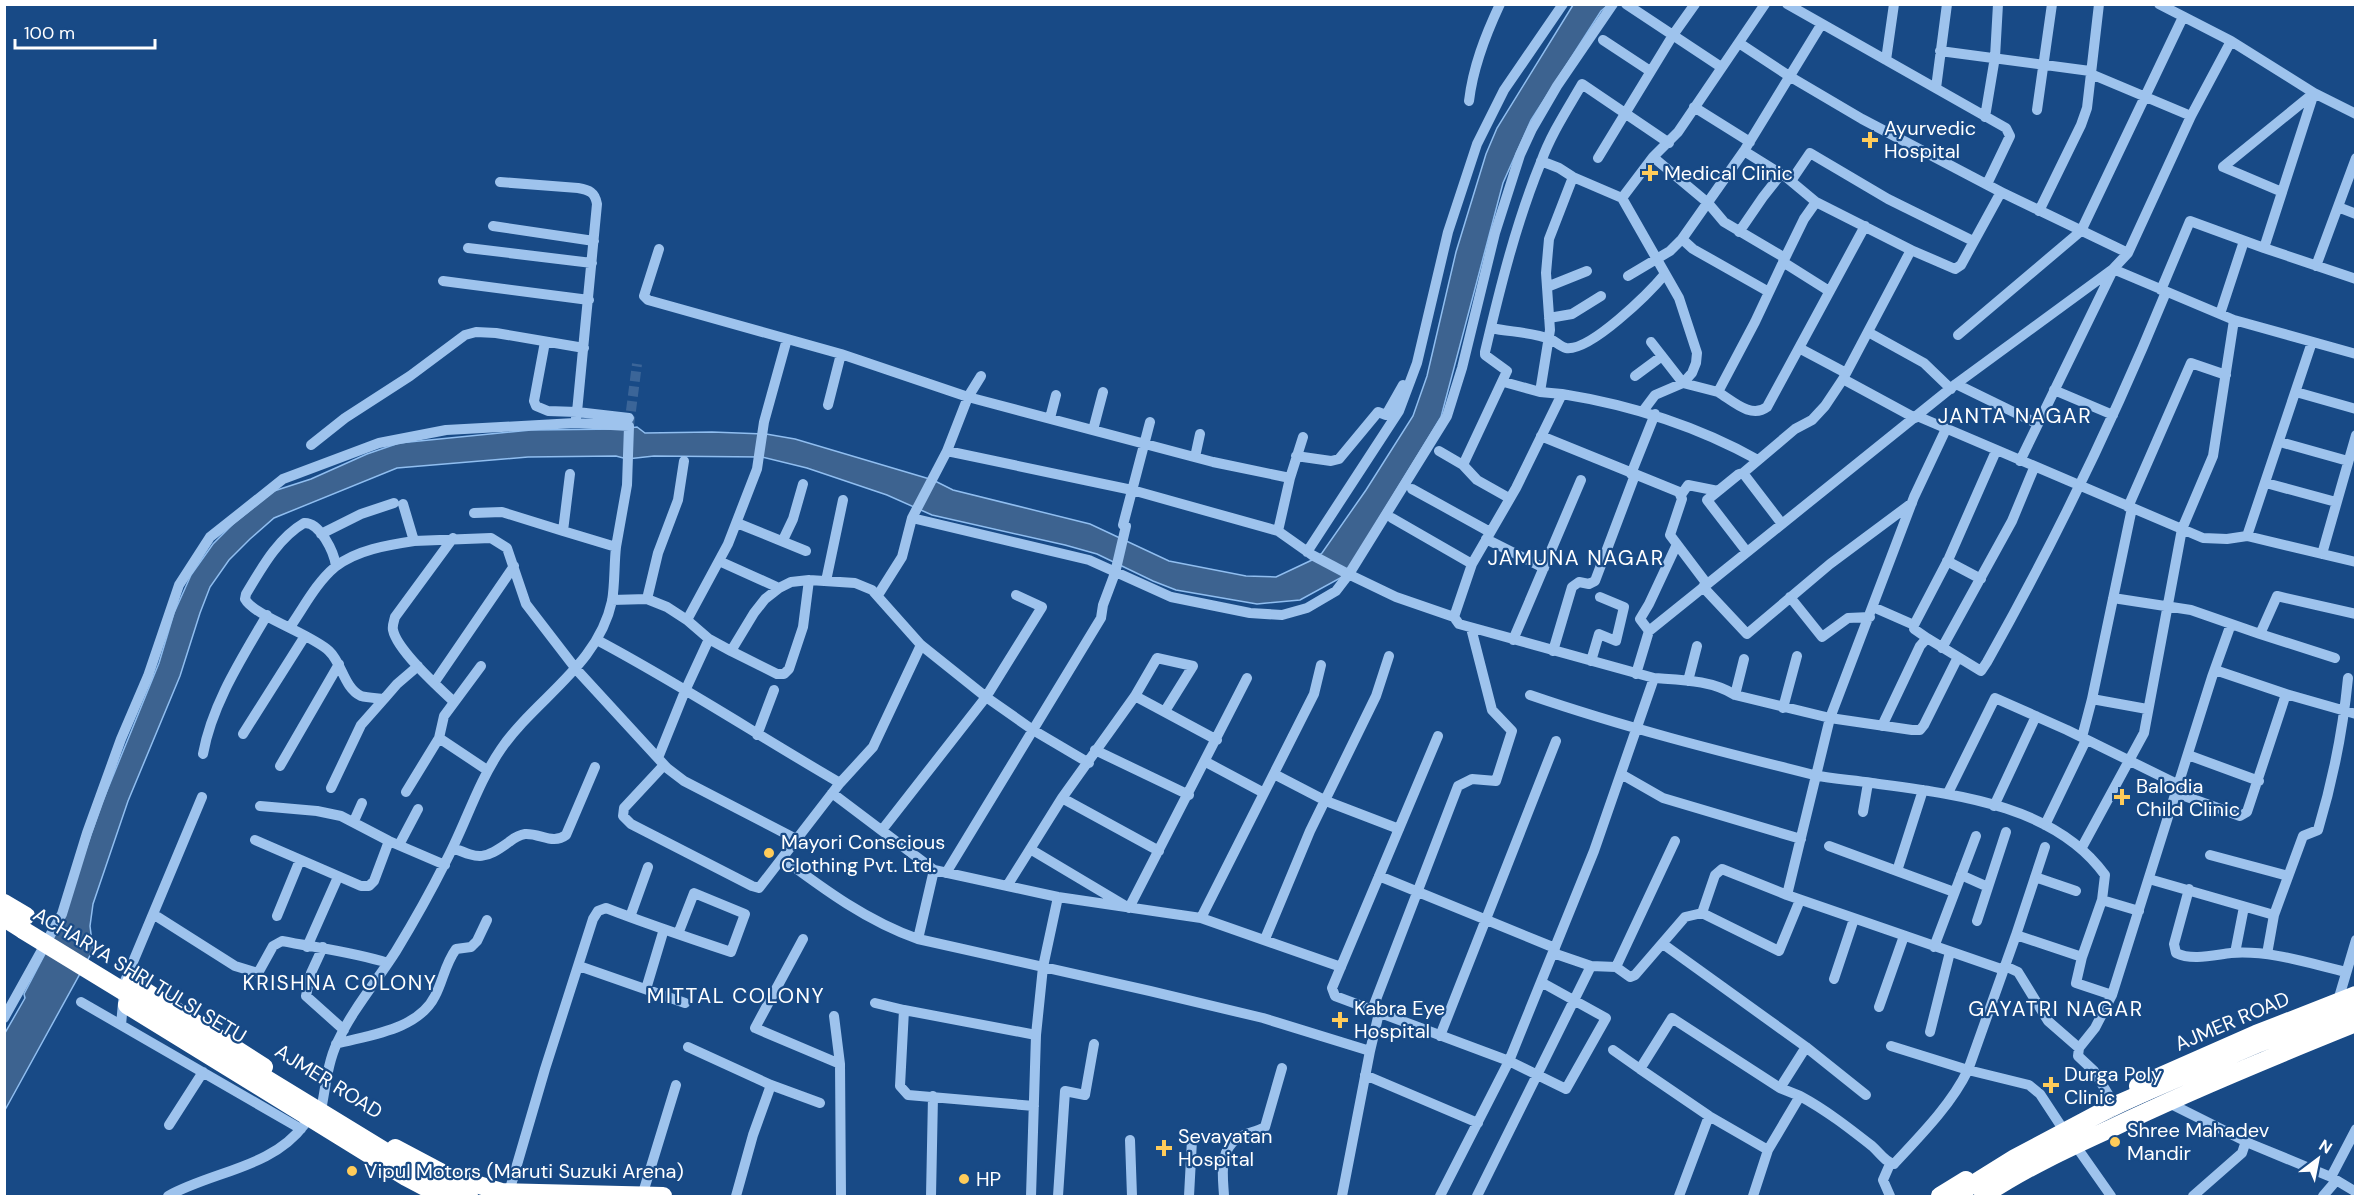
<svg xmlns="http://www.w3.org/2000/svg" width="2360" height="1201" font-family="'DM Sans',sans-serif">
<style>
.water{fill:#3d6390;stroke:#90bef0;stroke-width:1.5}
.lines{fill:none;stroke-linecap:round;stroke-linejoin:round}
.minor-tunnel{stroke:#3b6598;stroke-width:10;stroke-dasharray:10 5;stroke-linecap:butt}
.minor{stroke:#9ec3ed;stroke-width:10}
.highway{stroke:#fff;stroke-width:18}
.rail-casing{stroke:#fff;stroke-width:5}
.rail{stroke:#184a86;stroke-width:3;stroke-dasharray:9;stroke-linecap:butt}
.highway-bridge{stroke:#fff;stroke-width:18}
.poi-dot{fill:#ffcc5a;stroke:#184a86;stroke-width:2}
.labels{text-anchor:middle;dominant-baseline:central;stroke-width:4.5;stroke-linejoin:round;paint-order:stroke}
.poi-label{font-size:20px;fill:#fff;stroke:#184a86;text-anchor:start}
.street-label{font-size:20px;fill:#fff;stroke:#184a86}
.neighbourhood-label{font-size:21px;letter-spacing:1.5px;fill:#fff;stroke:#184a86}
</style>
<rect width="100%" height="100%" fill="#184a86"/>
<path class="water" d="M1573 5H1608L1601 11 1531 120 1503 183 1441 417 1344 576 1300 600 1257 604 1176 590 1153 581 1097 554 1065 545 932 515 887 495 807 468 762 457 654 456 627 459 616 456 528 457 397 468 274 518 250 539 229 560 210 587 200 613 180 676 128 801 93 904 90 926 93 950 5 1110V1033L25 998 24 994 58 929 102 803 159 663 174 613 191 575 213 544 233 524 274 491 311 479 367 454 399 443 531 430 620 429 637 427 645 433 712 432 766 434 795 439 933 480 953 490 1090 524 1169 561 1246 576 1276 577 1312 560 1322 553 1366 490 1413 416 1427 376 1456 252 1486 154 1497 128Z"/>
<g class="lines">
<path class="minor-tunnel" d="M629 426 637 364"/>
<path class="minor" d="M1626 4 1721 67
M1765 4 1678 132 1653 157 1708 203 1724 222 1785 258 1804 219 1816 202
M1787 4 2006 128 2010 136 1987 184
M2159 4 2231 41 2314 93 2264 248 2356 279
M1603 40 1650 71
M1739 43 1789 76 1862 119 2001 192 2128 253
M1940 51 2090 71
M1886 60 1894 4
M2091 74 2191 116
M1936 88 1947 4
M1469 101C1473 67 1485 36 1500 4
M1694 107 1750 142
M2037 110 2052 4
M1985 117 1995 57 1998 4
M1744 151 1786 177 1816 202 1911 250
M1598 158 1673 35 1695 4
M1541 161 1559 168 1573 177 1622 198 1679 298 1697 353 1696 363 1692 373 1683 383 1655 395 1643 411
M1791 181 1810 153 1888 199 1973 241
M500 182 578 188C589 190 595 192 597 204L577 412 629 418
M2282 192 2223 167 2314 93 2356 114
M1622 198 1653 157
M2338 207 2356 214
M2039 211 2081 125 2087 108 2099 4
M493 226 594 241
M1739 232 1763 197 1781 174
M1682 239 1693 249 1769 292
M468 248 592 263
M659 249 644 296 648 300 841 354 968 397 1213 462 1290 478
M1785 258 1755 322 1718 392C1733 401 1751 419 1767 407L1865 226
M1783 262 1829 291
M2316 266 2356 158
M2113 269 2234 320 2356 354
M1628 276 1670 251 1682 239 1744 151 1821 25
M443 281 589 300
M1547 287 1587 271
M2161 290 2190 221 2264 248
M2220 314 2244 241
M1549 318 1572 314 1601 296
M1491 328C1509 332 1532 332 1550 339 1555 341 1561 347 1566 348 1590 352 1650 292 1665 274
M1868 332 1924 363 1951 389
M1958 335 2081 231 2183 17
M545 342 534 401 536 406 548 411 577 412 576 418
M1651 342 1683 383 1718 392
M1799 348 1846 373
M1635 376 1662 356
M1843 379 1915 418
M1504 382 1540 392
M1956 384 2038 424
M2054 390 2113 415
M2296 392 2356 409
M1562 394 1540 392 1550 330 1546 273 1549 239 1573 177
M828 405 841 354
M1917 416 2203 538 2227 539 2247 536 2356 562
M1050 418 1056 395
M1093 430 1103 392
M1541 436 1679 492 1682 499 1670 535 1707 584
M2280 442 2348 461
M311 445 345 418 410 376 465 335 476 332 496 333 584 348
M947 451 1132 490 1278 531 1312 555 1346 573 1396 597 1454 617
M1439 451 1463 465 1477 480 1509 498
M1296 456 1331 461 1339 459 1378 412 1386 415 1403 385
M1195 457 1200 434
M1758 460C1697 426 1631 405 1562 394L1516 488 1472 564 1454 617 1459 624 1654 678C1681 680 1712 680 1735 695L1830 718 1912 730H1920L1924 725 1958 657
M2020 461 2112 272
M1463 465 1507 371 1485 355V352C1500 288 1516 223 1541 162 1551 134 1567 110 1582 84L1669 143
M1743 473 1739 474 1707 500 1747 552
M1631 474 1655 414
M2266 483 2336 502
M1412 489 1490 532
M1681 495 1688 485 1718 491
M403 504 414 541 491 538 507 548 526 604 576 669 667 768 684 781 796 839
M2128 507 2191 363 2226 375
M2132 508 2092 699 2147 709
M474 513 502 512 563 531
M912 518 1089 560 1171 597 1250 613 1282 615 1307 608 1336 591 1349 574 1447 416 1462 368 1495 233 1520 155 1532 129 1557 86 1613 4
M1392 518 1472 564
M737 523 806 551
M1782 524 1743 473 1795 429 1812 420 1825 406 1843 379 1911 250 1955 269 1961 265 2001 192
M1123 525 1150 422
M1278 531 1290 478 1303 437
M321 534 361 514 394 503
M2247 536 2312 342
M453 538 395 617C394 621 392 626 393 630 397 650 438 687 453 701
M1486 539 1544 568
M783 540 793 519 803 484
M1307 552 1399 411 1417 363 1448 232 1477 144 1504 90 1563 4
M2322 554 2356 435
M719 561 779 588
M1947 561 1981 579
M336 566C334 552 320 522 304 523 278 538 261 569 246 594L245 599C254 616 311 634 329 651 342 663 344 688 361 696 368 698 377 698 384 699L397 684 418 666
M826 581 843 500
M1703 587 1747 634 1830 564 1912 503
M878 595 902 557 912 518 947 451 968 397 981 376
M1790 597 1822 637 1848 618 1870 617
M2113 598 2191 610 2260 634 2277 596 2356 614
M647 599 658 553 678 500 684 461
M612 600 647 599 667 607 687 620 709 639 731 651 754 613 765 599 779 588 791 582 809 580 855 583 872 590 921 645 986 697 1033 730 1089 763
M1873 607 1914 625
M687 620 728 544 757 469 764 422 787 339
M290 627C304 607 316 583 335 567 356 550 388 545 414 541
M1649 631 1640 619 1649 604 1677 544
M2260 634 2335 658
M1927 638 1914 629V625L1949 558 1996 451
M597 640C680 684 759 736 840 783
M1513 640 1581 480
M1942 648 2012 521 2034 468
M731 651 777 674H784L789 669 803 627 809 580
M1553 651 1572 587 1579 582 1589 584 1595 581 1635 475
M1591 661 1599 634 1616 641 1624 607 1600 597
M1636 674 1649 631 1956 384 2113 269 2128 253 2191 116 2231 41
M1688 681 1697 646
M434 683 514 566
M2286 694 2356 714
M1530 695C1623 727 1718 751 1814 775 1833 779 1853 780 1872 783 1953 794 2054 804 2105 875L2102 900 2082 957 2016 935 2045 847
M1735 695 1744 659
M1135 696 1217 740
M1783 708 1797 656
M1882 726 1920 646 1927 638 1981 671 1987 662C2054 543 2114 419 2166 292
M243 734 305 636
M757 735 774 690
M1438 736 1332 988 1335 996 1509 1061 1566 1089 1606 1018 1541 982
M2082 737 2092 699
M439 738 487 770
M1095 750 1189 795
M203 754C212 704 242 658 267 615
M2188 755 2259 781
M658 758 685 691 709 639
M1206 762 1264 793
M664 765 624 808 623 816 631 824 752 886 759 888 840 783 873 747 921 645
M280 766 339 664
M1274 774 1326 801 1399 829
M1621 774 1663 798 1801 839
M331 788 361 725 384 699
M406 792 439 738 444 716 481 666
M832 793 934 870 1058 897 1201 918 1341 967
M1948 793 1995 698 2067 730 2179 785
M2176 793 2240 816 2247 812 2286 694 2215 670
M1062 798 1159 851
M260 806 317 811 341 816 389 841 445 865
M1994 806 2036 716
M1863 812 1868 783
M354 821 362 803
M2045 825 2086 740
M882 830 986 697 1042 607 1016 595
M255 840 361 886H369L374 881 389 841
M399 845 418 809
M1829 846 1954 892
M453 848C480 859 484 860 509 842 514 838 518 835 525 834 540 833 553 845 566 835L595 767
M1030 849 1129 908 1247 678
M2081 849 2144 733 2182 529 2213 456 2234 320
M2210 855 2288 876
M782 858C825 890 867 921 918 939L1150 991 1263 1018 1370 1051
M1897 871 1923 790
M946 873 1101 618 1103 605 1115 573 1126 526
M1961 875 1988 887
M1379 876 1555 948
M2035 877 2076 891
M2149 879 2274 915 2267 954
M1007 886 1062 798 1135 696 1157 658 1193 666 1165 711
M2189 889 2174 944 2176 953C2192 961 2214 955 2231 953 2270 950 2308 963 2346 972
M1787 895 1830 718 1914 497 1946 429
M2102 900 2139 911
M1702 913 1779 951 1800 900
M153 914 235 966 258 973 273 946 282 941C318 948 353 952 388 963
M2274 915 2303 836 2318 830C2333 780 2343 730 2348 678
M277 916 300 860
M630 917 648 867
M1201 918 1314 694 1321 665
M1977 921 2006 832
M803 939 755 1028 840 1064
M918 939 934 870
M1265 939 1310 831 1376 696 1389 656
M1663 944 1806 1047 1866 1095
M307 947 338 877
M323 947 311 973 306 996 344 1030
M1934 947 1976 836
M1553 953 1591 966 1616 967 1630 977 1635 975 1685 917 1702 913 1715 875 1722 869 1787 895 2004 970
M2235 953 2244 907
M2082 957 2076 983 2112 995
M579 966 685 1003
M2005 966 2018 972 2048 1021 2079 1048
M1616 967 1675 841
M1834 979 1854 919
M646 989 664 929
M81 1002 301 1129
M875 1003 904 1010
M2337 1004 2356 940
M1879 1007 1904 936
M1372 1010 1458 786 1472 779 1496 781 1512 731 1492 710 1471 628
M834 1016 840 1064 841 1196
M4 1018 62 914 87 833 121 739 148 676 179 585 210 537 283 479 379 443 446 430 575 423 629 426 627 485 616 547
M121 1025 125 981 202 797
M1930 1032 1950 952
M1440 1036 1556 741
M336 1044C369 1035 418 1030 435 996 443 981 445 964 456 949L471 947 477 941 487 920
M1891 1046 1968 1070 2016 935
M688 1047 771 1085 820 1103
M1613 1050 1640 1069
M1365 1075 1478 1123
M1780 1088 1672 1018 1640 1069 1709 1116 1768 1150 1800 1096 1780 1088 1806 1047
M1800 1096C1826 1110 1849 1128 1872 1146 1879 1152 1885 1162 1894 1164 1920 1136 1951 1105 1968 1070L2029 1085 2040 1094 2061 1126
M2111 1099 2094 1071 2078 1056 2079 1048 2095 1028 2112 995 2212 677 2231 624
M322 1105C326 1084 328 1062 337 1043 352 1010 377 981 396 951 413 923 430 893 445 863 465 826 477 784 501 749 536 698 598 666 612 601 615 584 614 565 616 547L563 531 570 474
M2173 1105 2251 1144 2331 1177 2356 1192
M1034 1106 908 1095 900 1086 904 1010 1036 1035
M169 1125 203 1072
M1130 1140 1132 1196
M2078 1149 2111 1196
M2331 1177 2356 1129
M509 1192 545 1069 593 919 598 911 606 908C647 924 689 938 731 952L745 914 694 893 678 934
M168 1196C213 1171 272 1168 304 1125
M642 1196 676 1085
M736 1196 753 1135 771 1085
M931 1196 933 1096
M1031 1196 1036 1035 1043 967 1058 897
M1058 1196 1065 1091 1085 1095 1094 1044
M1189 1196 1192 1140
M1224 1196C1223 1176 1218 1151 1238 1138 1246 1133 1256 1132 1265 1127L1282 1068
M1342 1196 1370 1051 1379 1013
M1440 1196 1509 1061 1594 851 1654 678
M1477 1196 1591 966
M1679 1196 1709 1116
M1753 1196 1768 1150
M1890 1196 1883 1180 1890 1164
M2193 1196 2242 1153 2246 1141
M2323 1196 2335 1182"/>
<path class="highway" d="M4 903 26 916
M4 918 23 930
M131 982 264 1067
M127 1005 406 1177 442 1196
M2138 1086 2256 1034 2356 995
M395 1148 446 1175 502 1192 663 1196
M1940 1196 1966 1180"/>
<defs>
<path id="rail" d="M1964 1196C2086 1119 2221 1064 2356 1011"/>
</defs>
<use href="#rail" class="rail-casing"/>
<use href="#rail" class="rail"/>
<path class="highway-bridge" d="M23 930 440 1185 469 1196
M1954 1196 2015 1158 2113 1106 2259 1043 2356 1006
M1983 1196C2023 1169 2068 1148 2112 1128 2191 1090 2274 1056 2356 1023"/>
</g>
<g class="poi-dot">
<path d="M1867 131h6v6h6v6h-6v6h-6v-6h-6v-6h6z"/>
<path d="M1647 164h6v6h6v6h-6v6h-6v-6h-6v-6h6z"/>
<path d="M2119 788h6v6h6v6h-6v6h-6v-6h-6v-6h6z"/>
<circle cx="769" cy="853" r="6"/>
<path d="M1337 1011h6v6h6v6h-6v6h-6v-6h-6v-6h6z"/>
<path d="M2048 1076h6v6h6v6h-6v6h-6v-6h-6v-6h6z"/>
<circle cx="2115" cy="1142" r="6"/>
<path d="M1161 1139h6v6h6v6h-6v6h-6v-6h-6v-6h6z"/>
<circle cx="352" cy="1171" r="6"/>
<circle cx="964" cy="1179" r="6"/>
</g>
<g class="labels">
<g class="poi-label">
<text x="1884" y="128">Ayurvedic<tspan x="1884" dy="23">Hospital</tspan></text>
<text x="1664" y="173">Medical Clinic</text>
<text x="2136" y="786">Balodia<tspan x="2136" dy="23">Child Clinic</tspan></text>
<text x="781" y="842">Mayori Conscious<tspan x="781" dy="23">Clothing Pvt. Ltd.</tspan></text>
<text x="1354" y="1008">Kabra Eye<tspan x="1354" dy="23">Hospital</tspan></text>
<text x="2064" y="1074">Durga Poly<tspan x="2064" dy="23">Clinic</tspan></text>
<text x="2127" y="1130">Shree Mahadev<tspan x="2127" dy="23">Mandir</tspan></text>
<text x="1178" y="1136">Sevayatan<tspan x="1178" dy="23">Hospital</tspan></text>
<text x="364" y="1171">Vipul Motors (Maruti Suzuki Arena)</text>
<text x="976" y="1179">HP</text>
</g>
<g class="street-label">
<text transform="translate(140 975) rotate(31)">ACHARYA SHRI TULSI SETU</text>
<text transform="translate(2232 1021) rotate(-23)">AJMER ROAD</text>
<text transform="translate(329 1081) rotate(32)">AJMER ROAD</text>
</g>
<g class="neighbourhood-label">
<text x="2015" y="416">JANTA NAGAR</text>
<text x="1576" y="558">JAMUNA NAGAR</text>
<text x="340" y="983">KRISHNA COLONY</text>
<text x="736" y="996">MITTAL COLONY</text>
<text x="2056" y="1009">GAYATRI NAGAR</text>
</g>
</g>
<rect width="2360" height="1201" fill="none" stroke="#ffffff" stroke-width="12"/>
<g transform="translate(2318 1159) rotate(32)" stroke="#184a86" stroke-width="4.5" paint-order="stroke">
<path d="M0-4.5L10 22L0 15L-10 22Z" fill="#ffffff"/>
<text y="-9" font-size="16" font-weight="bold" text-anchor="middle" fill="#ffffff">N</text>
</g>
<path d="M15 39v9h140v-9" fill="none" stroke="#ffffff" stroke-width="3"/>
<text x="24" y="39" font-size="18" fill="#ffffff" stroke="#184a86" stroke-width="4.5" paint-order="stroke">100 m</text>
</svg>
